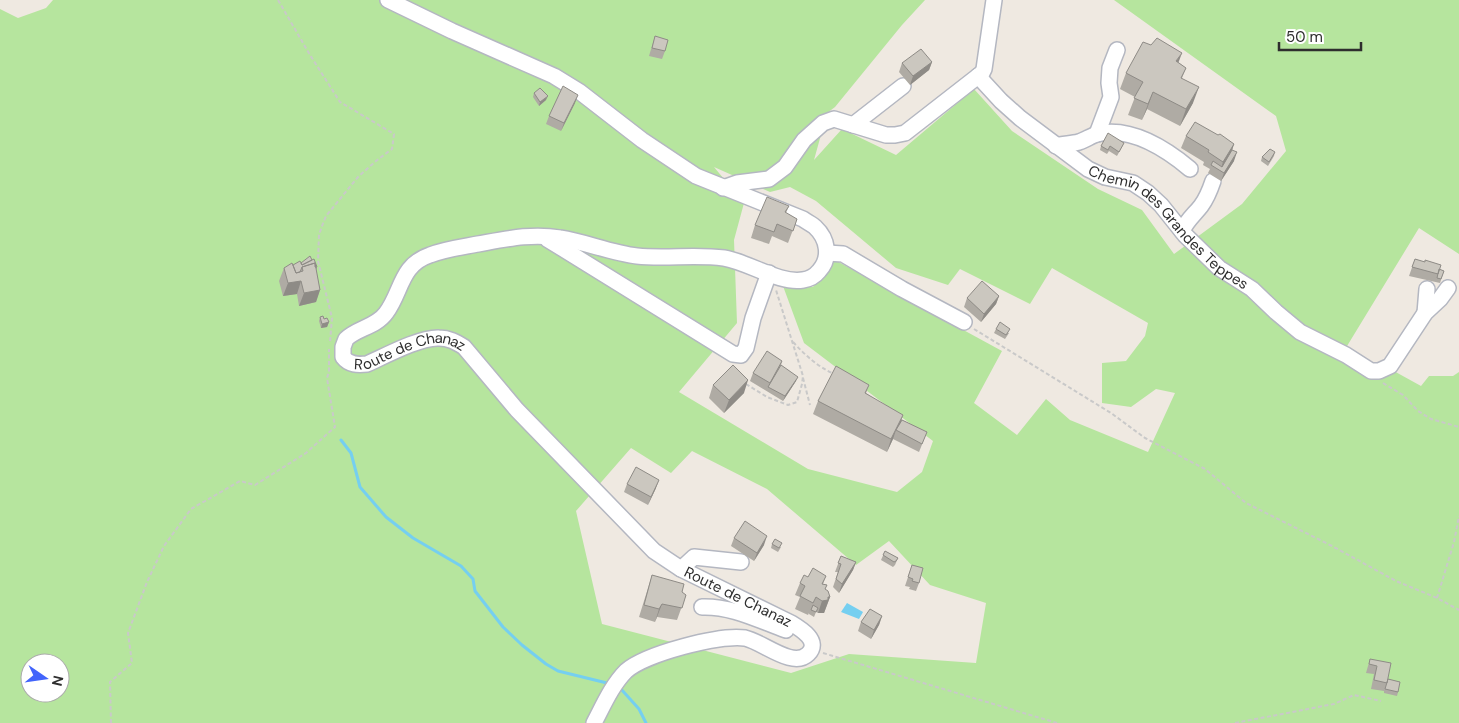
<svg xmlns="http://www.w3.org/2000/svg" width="1459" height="723" font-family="'DM Sans',sans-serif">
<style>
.green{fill:#b6e59e;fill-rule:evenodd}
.water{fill:#75cff0}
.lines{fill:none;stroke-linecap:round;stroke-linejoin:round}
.stream{stroke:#75cff0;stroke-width:3}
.minor-casing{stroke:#b4b7c1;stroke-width:18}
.path{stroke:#c9c9c9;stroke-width:2;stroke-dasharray:4 2.5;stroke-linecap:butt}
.minor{stroke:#fff;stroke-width:15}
.wall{fill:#afaba4}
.shaded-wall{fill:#8e8b86}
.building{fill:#cbc7bf;stroke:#8e8b86}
.labels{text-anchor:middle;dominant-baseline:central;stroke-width:5;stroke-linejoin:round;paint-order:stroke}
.street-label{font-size:15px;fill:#2e2e2e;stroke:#fff}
</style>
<rect width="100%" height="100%" fill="#efe9e1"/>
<path class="green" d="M53 0H925L902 25 835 107 827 113 814 160 842 129 896 155 974 89 1012 131 1098 189 1142 210 1174 254 1242 204 1286 151 1276 116 1114 0H1459V254L1419 228 1344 351 1381 374 1392 370 1421 386 1429 376H1453L1459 372V723H0V9L18 18 46 8ZM714 167 770 192 790 187 816 201 896 268 948 285 960 269 1030 304 1052 268 1148 323 1145 336 1126 361 1102 363V403L1131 407 1156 389 1175 393 1148 452 1070 420 1046 399 1017 435 974 403 1002 351 833 259 813 287 783 286 804 343 933 441 922 472 897 492 808 469 679 392 737 323 734 240 744 203ZM631 448 671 473 692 451 767 489 856 565 889 541 930 585 986 603 976 663 849 654 791 673 602 624 576 511ZM30 663H60V693H30Z"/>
<path class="water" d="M847 603 863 612 859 619 841 612Z"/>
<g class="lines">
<path class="stream" d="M341 440 351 453 360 487 386 517 413 538 461 566 473 579 475 591 503 627 522 645 546 664 558 671 607 683
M621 689 639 709 646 723"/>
<defs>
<g id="minor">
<path id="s1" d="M388 0 452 31 554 76 580 92 642 140 696 176 803 219C807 222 812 224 815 227 828 239 831 258 819 271 815 276 810 279 803 280 779 284 749 262 724 258 695 254 666 259 637 256 611 253 586 242 560 238 532 233 506 239 478 244 462 247 445 249 430 255 400 265 402 292 386 313 376 327 357 328 346 339L343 347V357C349 365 358 365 367 364 385 356 420 337 439 338 449 338 456 342 464 347L517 410 654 551 681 569 791 623C801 629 821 641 808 654 793 669 763 642 745 638 720 634 645 654 626 671 612 685 603 706 594 723"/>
<path id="s2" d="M978 76 1001 101 1020 118 1088 169 1105 177 1133 183 1148 193 1161 205 1185 235 1219 268 1252 289 1276 312 1300 332 1346 355 1371 371H1379L1390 366 1425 313 1440 299 1448 288"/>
<path d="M853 125 903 86"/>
<path d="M1097 134 1111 97 1109 83 1110 68 1117 50"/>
<path d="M1056 146C1063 144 1072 144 1079 142 1085 140 1091 136 1097 134 1131 126 1166 149 1190 169"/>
<path d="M723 188 737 183 769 179 785 167 804 140 823 123 834 119 886 135H895L905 133 982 73 984 69 994 0"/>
<path d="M1182 231C1187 220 1194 215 1201 206 1207 198 1210 190 1213 181"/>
<path d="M547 239 733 354 741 355 746 348 753 318 769 273"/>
<path d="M827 253 843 254 902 289 964 322"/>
<path d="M1425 313 1427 289"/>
<path d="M681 569 694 557 741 562"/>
<path d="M702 607C732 606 758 620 786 630"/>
</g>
</defs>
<use href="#minor" class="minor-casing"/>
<path class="path" d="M278 0 310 55 340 102 394 134 392 149 376 161 358 177 326 216 322 226 319 235 318 261 332 318 330 342
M974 329 1111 413 1145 438 1205 469 1246 503 1332 546 1396 581 1437 598 1459 610
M793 342C806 356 817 366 834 374
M803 378 810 405
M1383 383 1403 395 1418 411 1431 419 1459 427
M746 384 767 397 788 405 797 402 802 384 803 376 776 290
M1437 598 1454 542 1459 516
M823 653 1057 723
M111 723 110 682 132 663 128 633 147 582 164 546 191 509 240 481 255 485 306 453 335 427 327 378 329 372V349
M1235 723 1334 704 1354 695 1381 701"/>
<use href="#minor" class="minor"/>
</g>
<path class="wall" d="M655 36 665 51 662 59 649 56Z
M932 62 929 70 910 85 899 72 902 63Z
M1178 62 1186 68 1182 78 1193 103 1180 126 1147 109 1142 120 1128 115 1135 97 1120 89 1126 73Z
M534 93 546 100 539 106 533 97Z
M575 103 561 131 546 124 549 116Z
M1186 136 1234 144 1232 151 1234 161 1221 181 1208 173 1210 169 1203 165 1204 162 1181 148Z
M1124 143 1117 156 1109 151 1107 154 1100 150 1101 146Z
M1275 152 1274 156 1268 166 1261 161 1262 157Z
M789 206 786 213 797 219 788 243 772 236 769 244 751 238 755 225Z
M1415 259 1425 262 1439 269 1444 271 1440 283 1409 276Z
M312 260 316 269 320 290 316 302 299 306 297 294 283 296 279 281 284 268Z
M999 296 996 304 981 322 964 307 967 298Z
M320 317 329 322 327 327 321 328 319 321Z
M996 329 1009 333 1005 339 994 333Z
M782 361 781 365 796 381 783 401 750 381 753 373Z
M713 385 744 393 724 413 709 398Z
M869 385 866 393 902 420 927 432 919 452 893 439 887 452 813 414 818 401Z
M627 484 656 488 648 505 624 492Z
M734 538 764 545 754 561 731 546Z
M772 544 781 547 778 552 771 548Z
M885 551 898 558 895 565 893 567 881 560Z
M841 556 856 562 853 570 839 593 833 587 838 572H835Z
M912 565 919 583 916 591 909 589 910 587 905 586Z
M652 575 686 595 677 620 657 617 655 622 639 617 648 588Z
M826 576 823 584 827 585 825 589 830 597 824 613H818L816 612 814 617 809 614V613L808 615 795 609 800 597 795 595 800 583 808 577Z
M882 616 879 625 871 639 858 631 861 622Z
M1370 659 1398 692 1397 696 1384 693V691L1371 689 1374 674 1366 673Z"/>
<path class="shaded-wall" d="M1182 53 1176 69V61Z
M932 62 929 70 910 85 913 76Z
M1199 87 1193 103 1180 126 1186 109Z
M1153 92 1147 109 1142 120 1148 104Z
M578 95 575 103 561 131 564 123Z
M548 96 546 100 539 106 540 102Z
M1234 144 1230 156 1220 171 1223 162Z
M1237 152 1234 161 1221 181 1224 173Z
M317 267 314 275 301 281 297 294 283 296 288 283Z
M320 290 316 302 299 306 304 293Z
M999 296 996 304 981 322 984 314Z
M329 322 327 327 321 328 322 324Z
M798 377 796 381 783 401 785 396Z
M748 380 744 393 724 413 729 400Z
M903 415 899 428 896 430 893 439 887 452 891 439Z
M659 480 656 488 648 505 651 497Z
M767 536 764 545 754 561 757 553Z
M856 562 853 570 839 593 842 584Z
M828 597H830L824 613H818L822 601Z
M662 604 657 617 655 622 659 609Z
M882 616 879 625 871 639 874 630Z"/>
<path class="building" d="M655 36 668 40 665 51 652 48Z
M1157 38 1182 53 1176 61 1186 68 1181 78 1199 87 1186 109 1153 92 1148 104 1134 98 1143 82 1126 73 1143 42 1151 45Z
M921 49 932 62 913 76 902 63Z
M563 86 578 95 564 123 549 116Z
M540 88 548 96 540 102 534 93Z
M1195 122 1218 135 1220 134 1234 144 1223 162 1208 152 1209 150 1186 136Z
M1108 133 1124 143 1119 152 1110 146 1108 150 1101 146Z
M1270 149 1275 152 1269 162 1262 157Z
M1232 150 1237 152 1224 173 1211 165 1213 161 1222 167Z
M767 197 789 206 785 212 797 219 793 231 777 224 774 232 755 225Z
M310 256 312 260 302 265 301 263Z
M314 259 317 267H315V263L302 267 300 272 296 273 293 265 300 261 302 265Z
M1415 259 1425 262V260L1441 265 1438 274 1412 267Z
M292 263 296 273 303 271 302 267 315 263 320 290 304 293 301 281 288 283 284 268Z
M1439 269 1444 271 1441 279 1437 278Z
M982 281 999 296 984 314 967 298Z
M323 316 324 319 327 318 329 322 322 324 320 317Z
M1000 322 1010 329 1006 335 996 329Z
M767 351 782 361 770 383 753 373Z
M733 365 748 380 729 400 713 385Z
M781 365 798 377 785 396 768 387Z
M836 366 869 385 865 393 903 415 891 439 818 401Z
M902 420 927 432 922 444 896 430Z
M636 467 659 480 651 497 627 484Z
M745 521 767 536 757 553 734 538Z
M775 539 782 543 779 548 772 544Z
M885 551 898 558 896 561 894 562 883 555Z
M841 556 856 562 842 584 836 579 841 564 838 563Z
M912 565 923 568 919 583 912 581 913 579 908 577Z
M813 568 826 576 822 584 827 585 825 589 828 591 830 597H828V600L822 601 816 597 813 603 800 596 805 586 800 583 804 575 808 577Z
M652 575 684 584 682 592 686 595 682 608 662 604 659 609 644 605Z
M813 605 818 608 816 612 811 610Z
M870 609 882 616 874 630 861 622Z
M1370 659 1391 663 1387 683 1374 680 1377 666 1369 664Z
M1388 679 1400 682 1398 692 1385 689Z"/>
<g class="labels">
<g class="street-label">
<text stroke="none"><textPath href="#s2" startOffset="246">Chemin des Grandes Teppes</textPath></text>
<text stroke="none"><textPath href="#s1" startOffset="1149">Route de Chanaz</textPath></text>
<text stroke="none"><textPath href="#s1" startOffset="1582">Route de Chanaz</textPath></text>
</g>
</g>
<g transform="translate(45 678) rotate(103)"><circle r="24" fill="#ffffff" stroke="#ababab"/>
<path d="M0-4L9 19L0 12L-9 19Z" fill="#4264fb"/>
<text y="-8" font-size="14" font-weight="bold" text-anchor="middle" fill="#2e2e2e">N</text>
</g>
<path d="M1279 42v8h82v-8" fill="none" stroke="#2e2e2e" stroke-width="2.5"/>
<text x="1286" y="42" font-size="15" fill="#2e2e2e" stroke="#ffffff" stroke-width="4" paint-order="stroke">50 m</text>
</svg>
